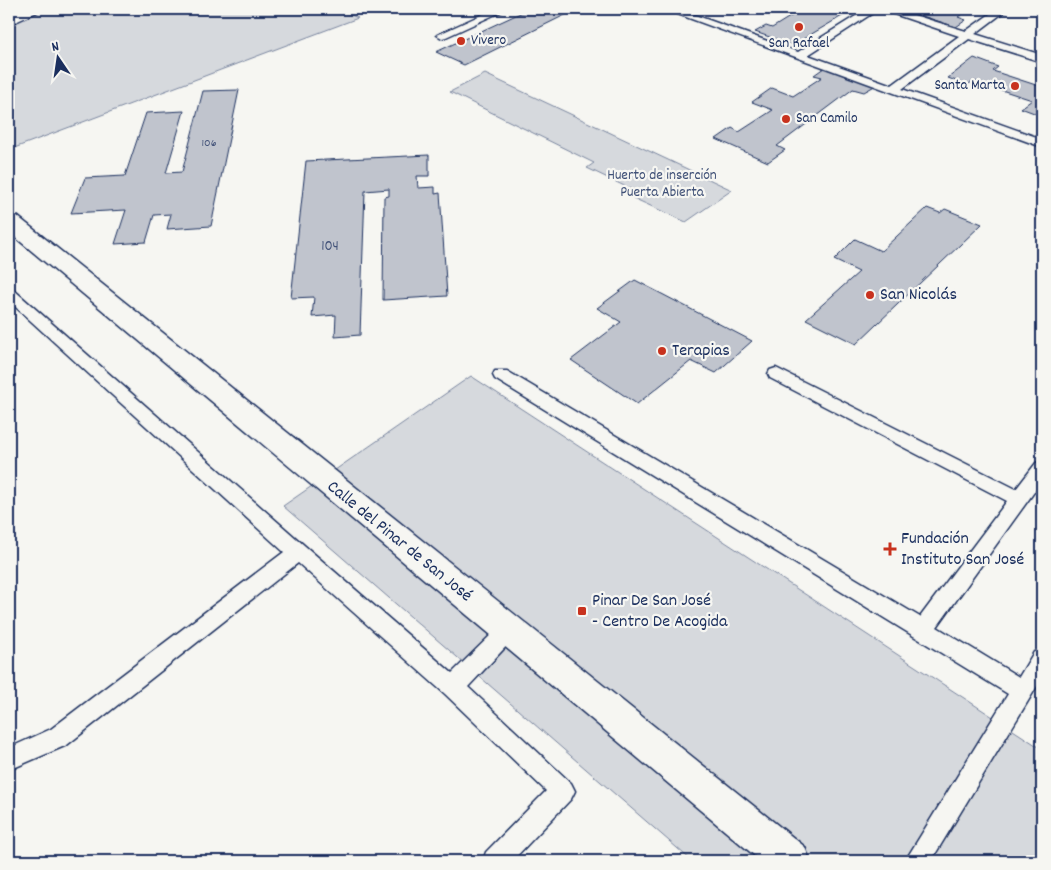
<svg xmlns="http://www.w3.org/2000/svg" width="1051" height="870" font-family="Dekko,sans-serif">
<style>
.green{fill:#d6d9dd;stroke:#78849e}
.building{fill:#c0c4cd;stroke:#1b2f5e}
.lines{fill:none;stroke-linecap:round;stroke-linejoin:round}
.service-casing{stroke:#1b2f5e;stroke-width:3}
.minor-casing{stroke:#1b2f5e;stroke-width:3}
.primary-casing{stroke:#1b2f5e;stroke-width:3}
.service{fill:#f6f6f2;fill-rule:evenodd}
.minor{fill:#f6f6f2;fill-rule:evenodd}
.primary{fill:#f6f6f2;fill-rule:evenodd}
.poi-dot{fill:#c8321e;stroke:#f6f6f2;stroke-width:2}
.labels{text-anchor:middle;dominant-baseline:central;stroke-width:4.5;stroke-linejoin:round;paint-order:stroke}
.far-number-label{font-size:12px;fill:#44547a}
.far-poi-label{font-size:15px;fill:#1b2f5e;stroke:#f6f6f2;text-anchor:start}
.far-park-label{font-size:15px;fill:#405177;stroke:#f6f6f2}
.number-label{font-size:15px;fill:#44547a}
.poi-label{font-size:18px;fill:#1b2f5e;stroke:#f6f6f2;text-anchor:start}
.street-label{font-size:18px;fill:#1b2f5e;stroke:#f6f6f2}
</style>
<rect width="100%" height="100%" fill="#f6f6f2"/>
<filter id="ink" filterUnits="userSpaceOnUse"><feTurbulence type="fractalNoise" baseFrequency=".02" numOctaves="2"/><feDisplacementMap in="SourceGraphic" scale="10" xChannelSelector="R" yChannelSelector="G"/><feConvolveMatrix kernelMatrix="1 2 1 2 8 2 1 2 1" color-interpolation-filters="sRGB"/></filter>
<g filter="url(#ink)">
<path class="green" d="M9 9H338L358 18 9 150Z
M485 74 732 190 686 222 633 198 639 193 587 168 594 163 450 92Z
M471 376 1042 749V861H692L283 506Z"/>
<path class="building" d="M529 9H577L464 65 436 52Z
M759 9H789L798 12 804 9H854L793 45 755 32 766 26 772 28 793 15 781 10 770 16 756 11Z
M912 9H969L958 17 966 20 956 27 907 11Z
M974 58 998 67 993 71 1042 87V116L1021 108 1032 100 974 81 967 85 948 78Z
M828 65 878 84 864 92 853 89 777 146 785 150 768 162 716 139 732 128 739 132 773 110 752 102 772 88 793 96 822 77 814 75Z
M239 90 211 226 167 229 171 214 154 215 146 242 115 244 126 210 71 213 85 178 125 176 146 113 184 111 166 173 182 172 203 91Z
M429 155V176H417L418 188 435 187V194L440 193 447 296 383 300 384 197 389 196V189L365 191 360 335 335 337 336 315 312 317 314 297 291 298 306 161Z
M927 208 940 213 945 209 982 224 856 344 806 319 859 272 834 260 855 239 881 251Z
M635 280 752 341 716 373 691 361 637 404 571 360 621 322 597 308Z"/>
<g class="lines">
<defs>
<path id="service" d="M494 9H507L446 37 442 38 437 35Z
M664 9H678L798 52 867 9H894L966 31 997 9H1008L975 34 1042 55V62L969 39 902 89 1042 139V147ZM879 9 959 36 892 85 808 55Z
M9 288 14 290 305 546 452 673 501 625 508 622 515 625 518 631 515 637 468 687 571 783 575 791 571 799 512 861H483L486 852 546 791 445 694 298 563 67 745 9 770V748L51 729 284 552 9 301Z
M776 368 1016 489 1036 463 1042 461V481L937 627 1019 677 1034 652 1042 650V678L931 861H905L1008 694 495 379 493 375 495 371H507L920 617 1007 501 770 378 768 374 770 370Z"/>
<path id="minor" d="M9 214 17 216 805 847 810 861H761L9 232Z"/>
<path id="primary" d="M19 9H39L37 12 9 25V14Z"/>
</defs>
<use href="#service" class="service-casing"/>
<use href="#minor" class="minor-casing"/>
<use href="#primary" class="primary-casing"/>
<use href="#service" class="service"/>
<use href="#minor" class="minor"/>
<use href="#primary" class="primary"/>
</g>
</g>
<g class="poi-dot">
<circle cx="799" cy="27" r="5"/>
<circle cx="461" cy="41" r="5"/>
<circle cx="1015" cy="86" r="5"/>
<circle cx="786" cy="119" r="5"/>
<circle cx="870" cy="295" r="5"/>
<circle cx="662" cy="351" r="5"/>
<path d="M887.5 541.5h5v5h5v5h-5v5h-5v-5h-5v-5h5z"/>
<rect x="577" y="606" width="10" height="10" rx="2.5"/>
</g>
<g class="labels">
<g class="far-number-label">
<text x="209" y="143">106</text>
</g>
<g class="far-poi-label">
<text x="471" y="41">Vivero</text>
<text x="799" y="44" text-anchor="middle">San Rafael</text>
<text x="1005" y="86" text-anchor="end">Santa Marta</text>
<text x="796" y="119">San Camilo</text>
</g>
<g class="far-park-label">
<text x="662" y="176">Huerto de inserción<tspan x="662" dy="17">Puerta Abierta</tspan></text>
</g>
<g class="number-label">
<text x="330" y="247">104</text>
</g>
<g class="poi-label">
<text x="880" y="295">San Nicolás</text>
<text x="672" y="351">Terapias</text>
<text x="901" y="539">Fundación<tspan x="901" dy="21">Instituto San José</tspan></text>
<text x="592" y="601">Pinar De San José<tspan x="592" dy="21">- Centro De Acogida</tspan></text>
</g>
<g class="street-label">
<text transform="translate(399 542) rotate(39)">Calle del Pinar de San José</text>
</g>
</g>
<rect width="1051" height="870" fill="none" stroke="#f6f6f2" stroke-width="30"/>
<rect x="15" y="15" width="1021" height="840" fill="none" stroke="#1b2f5e" stroke-width="2" filter="url(#ink)"/>
<g transform="translate(58 58) rotate(347)" stroke="#f6f6f2" stroke-width="4" paint-order="stroke">
<path d="M0-4L9 19L0 12L-9 19Z" fill="#1b2f5e"/>
<text y="-8" font-size="14" font-weight="bold" text-anchor="middle" fill="#1b2f5e">N</text>
</g>
</svg>
